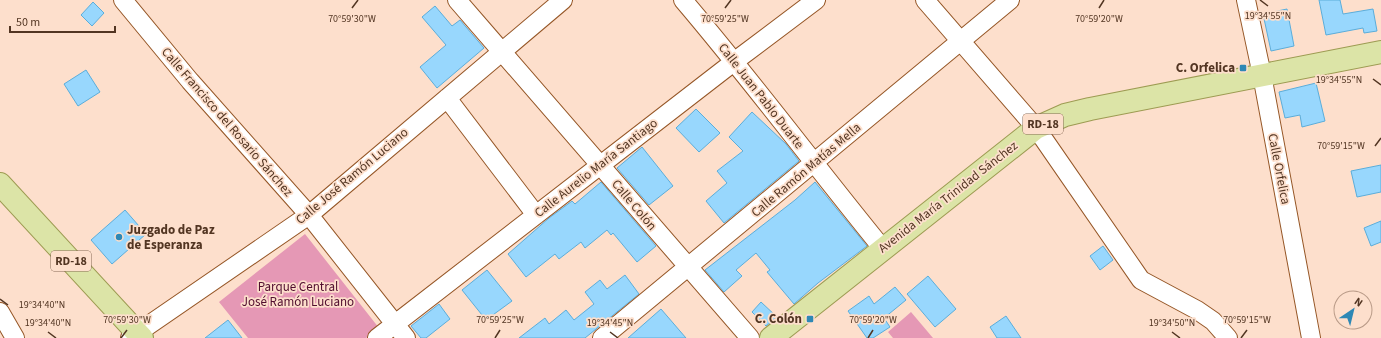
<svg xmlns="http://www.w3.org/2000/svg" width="1381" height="338" font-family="'Source Sans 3',sans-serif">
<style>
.green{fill:#e598b5}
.building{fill:#98d7fd;stroke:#5badda}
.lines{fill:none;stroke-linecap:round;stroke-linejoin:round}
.minor-casing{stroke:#955626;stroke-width:20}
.major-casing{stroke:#9d9b52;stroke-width:24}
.minor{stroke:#fff;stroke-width:18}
.major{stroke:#dce4a7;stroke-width:22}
.ticks{fill:none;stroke:#523522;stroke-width:1.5}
.poi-dot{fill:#2e88b5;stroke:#fddfcc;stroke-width:1.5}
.labels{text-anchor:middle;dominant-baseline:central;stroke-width:3.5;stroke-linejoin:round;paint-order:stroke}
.shield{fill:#fddfcc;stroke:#856855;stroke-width:1}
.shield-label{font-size:12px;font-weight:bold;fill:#523522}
.poi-label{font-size:13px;font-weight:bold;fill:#523522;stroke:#fddfcc;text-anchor:end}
.street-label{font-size:13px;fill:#523522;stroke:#fddfcc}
.park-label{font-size:13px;fill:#510d2f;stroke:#fddfcc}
.ticks-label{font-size:10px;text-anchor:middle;fill:#523522;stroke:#fddfcc;stroke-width:3.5;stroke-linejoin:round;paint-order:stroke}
</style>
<rect width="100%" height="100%" fill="#fddfcc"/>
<path class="green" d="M305 234 379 328 366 338H248L219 302Z
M911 312 933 338H893L888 332Z"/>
<path class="building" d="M1319 0H1340L1343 14 1373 9 1377 31 1364 33 1363 28 1326 35Z
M93 2 104 13 92 26 81 15Z
M435 6 452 26 460 20 484 48 437 88 420 67 446 45 422 17Z
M1287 9 1294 46 1271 51 1263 14Z
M86 70 100 92 78 106 64 84Z
M1316 83 1325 121 1302 127 1300 115 1285 118 1279 92Z
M696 109 720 133 699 152 676 128Z
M752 112 786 144 799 161 724 223 706 201 727 183 717 171 743 151 729 137Z
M642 147 673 186 649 205 617 168Z
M1381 165V192L1357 197 1351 171Z
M601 182 656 246 637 262 613 233 611 235 607 230 585 248 581 242 559 259 555 254 526 277 508 254 549 218 572 201 575 204Z
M815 182 867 246 818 283 794 304 767 272 770 270 756 253 736 270 742 276 724 292 705 270 795 200Z
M125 210 146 234 112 264 91 240Z
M1381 221V242L1371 246 1364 228Z
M1103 246 1113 260 1100 270 1090 256Z
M487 270 512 301 486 320 462 290Z
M625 275 639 294 585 338H519L545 318 549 324 566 310 574 320 594 304 585 292 600 280 607 289Z
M928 276 956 309 935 327 907 294Z
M895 287 906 300 884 318 890 327 873 338H867L848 311 869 296 874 304Z
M761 302 777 317 766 326 752 312Z
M439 304 450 319 426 338H421L411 326Z
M661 309 686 338H628Z
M1006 316 1021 338H997L990 327Z
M228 320 242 338H205Z"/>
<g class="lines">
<defs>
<path id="minor" d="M123 0 190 81 309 215 406 338
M457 0 750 338
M683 0C752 81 816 167 883 249
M925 0 1036 128 1141 280 1197 310 1213 321 1228 338
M1246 0 1262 75 1311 338
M447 98 536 215
M0 312 15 338
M130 338 309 215 563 0
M377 338 735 61 816 0
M602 338 1010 0"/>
<path id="major" d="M0 184 142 338
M771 338 1036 128 1065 115 1090 109 1381 52"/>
</defs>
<use href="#minor" class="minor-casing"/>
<use href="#major" class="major-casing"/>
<use href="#minor" class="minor"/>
<use href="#major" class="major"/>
</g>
<path class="ticks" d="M1260 0 1268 6M352 8 358 0M725 8 731 0M1099 8 1104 0M1373 79 1381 85M1375 146 1381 138M0 299 8 305M48 332 56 338M610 332 618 338M1172 332 1180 338M121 338 127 330M495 338 500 330M868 338 873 330M1241 338 1247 330"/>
<g class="poi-dot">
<rect x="1239" y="64" width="8" height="8" rx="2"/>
<circle cx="119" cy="237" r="4"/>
<rect x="806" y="315" width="8" height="8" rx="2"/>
</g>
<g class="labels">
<g class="shield">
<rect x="1023" y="114" width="40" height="20" rx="3"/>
<rect x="51" y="251" width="40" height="20" rx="3"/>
</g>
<g class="shield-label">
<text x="1043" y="124">RD-18</text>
<text x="71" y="261">RD-18</text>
</g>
<g class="poi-label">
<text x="1235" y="68">C. Orfelica</text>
<text x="127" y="230" text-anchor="start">Juzgado de Paz<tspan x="127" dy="15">de Esperanza</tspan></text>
<text x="802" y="319">C. Colón</text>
</g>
<g class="street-label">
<text transform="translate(761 96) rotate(52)">Calle Juan Pablo Duarte</text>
<text transform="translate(227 122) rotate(49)">Calle Francisco del Rosario Sánchez</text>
<text transform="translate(596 168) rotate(-38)">Calle Aurelio María Santiago</text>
<text transform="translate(1279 169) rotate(79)">Calle Orfelica</text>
<text transform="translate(806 170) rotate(-40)">Calle Ramón Matías Mella</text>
<text transform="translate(352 176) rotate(-40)">Calle José Ramón Luciano</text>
<text transform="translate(948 197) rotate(-38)">Avenida María Trinidad Sánchez</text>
<text transform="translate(634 205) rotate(50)">Calle Colón</text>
</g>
<g class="park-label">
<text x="298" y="287">Parque Central<tspan x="298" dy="15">José Ramón Luciano</tspan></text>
</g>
</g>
<g class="ticks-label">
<text x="1268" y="19">19°34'55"N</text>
<text x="352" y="22">70°59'30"W</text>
<text x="725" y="22">70°59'25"W</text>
<text x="1099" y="22">70°59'20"W</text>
<text x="1339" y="83">19°34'55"N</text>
<text x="1341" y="149">70°59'15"W</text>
<text x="42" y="308">19°34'40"N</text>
<text x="127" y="323">70°59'30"W</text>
<text x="500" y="323">70°59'25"W</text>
<text x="873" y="323">70°59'20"W</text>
<text x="1247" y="323">70°59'15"W</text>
<text x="48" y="326">19°34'40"N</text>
<text x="610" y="326">19°34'45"N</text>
<text x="1172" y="326">19°34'50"N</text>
</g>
<g transform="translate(1353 310) rotate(35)"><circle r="19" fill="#fddfcc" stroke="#b99b88"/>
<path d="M0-3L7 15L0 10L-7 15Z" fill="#2e88b5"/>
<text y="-6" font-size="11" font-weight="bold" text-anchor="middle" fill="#523522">N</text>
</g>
<path d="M10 26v6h105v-6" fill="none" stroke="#523522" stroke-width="2"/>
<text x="16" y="26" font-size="12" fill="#523522" stroke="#fddfcc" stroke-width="3" paint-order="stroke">50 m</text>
</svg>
